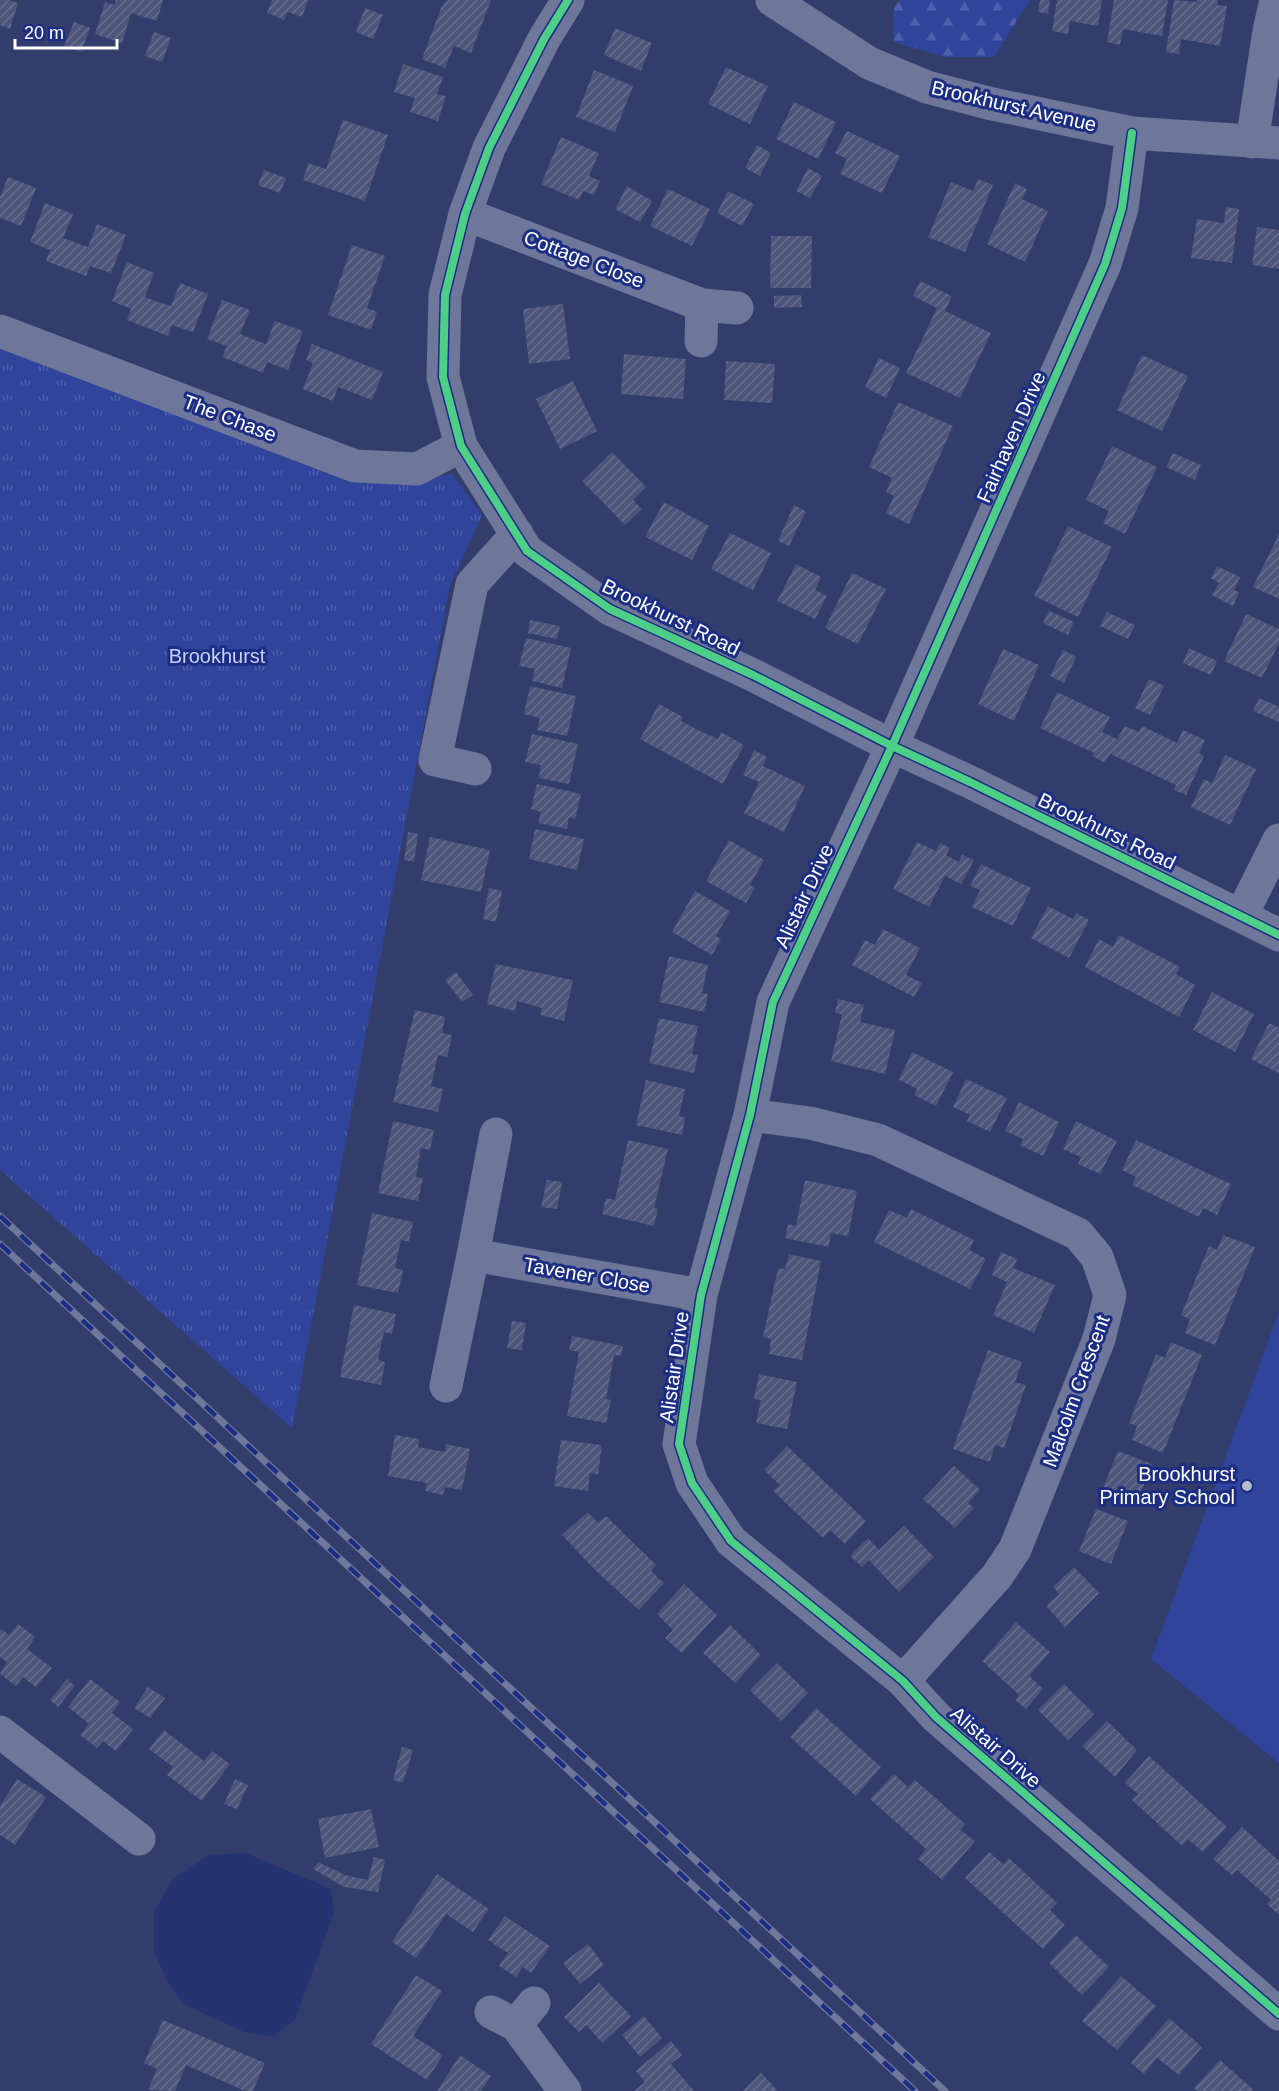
<svg xmlns="http://www.w3.org/2000/svg" width="1279" height="2091" font-family="Arial,sans-serif">
<style>
.forest{fill:url(#forest-firs)}
.park{fill:url(#park-tufts)}
.pitch{fill:#30449b}
.water{fill:#253471}
.building{fill:url(#building-hatch)}
.lines{fill:none;stroke-linecap:round;stroke-linejoin:round}
.minor{stroke:#6e769a;stroke-width:33}
.rail-casing{stroke:#6f789a;stroke-width:7}
.rail{stroke:#1c2e83;stroke-width:4.5;stroke-dasharray:14;stroke-linecap:butt}
.cycleway-casing{stroke:#1c2e83;stroke-width:11}
.cycleway{stroke:#4dcf88;stroke-width:8}
.poi-dot{fill:#b8bbcc;stroke:#1c2e83;stroke-width:2}
.labels{text-anchor:middle;dominant-baseline:central;stroke-width:6;stroke-linejoin:round;paint-order:stroke}
.street-label{font-size:20px;fill:#fff;stroke:#1c2e83}
.park-label{font-size:20px;fill:#c6d0f8;stroke:#1c2e83}
.poi-label{font-size:20px;fill:#fff;stroke:#1c2e83;text-anchor:end}
</style>
<defs>
<pattern id="forest-firs" width="22" height="20" patternUnits="userSpaceOnUse" patternTransform="scale(1.5)"><rect width="22" height="20" fill="#30449b"/><path d="M5 1l3.5 6h-7zM16 11l3.5 6h-7z" fill="#4f60aa"/></pattern>
<pattern id="park-tufts" width="24" height="20" patternUnits="userSpaceOnUse" patternTransform="scale(1.5)"><rect width="24" height="20" fill="#30449b"/><path d="M3 7l-1-3M5 7V3M7 7l1-3M15 17l-1-3M17 17v-4M19 17l1-3" fill="none" stroke="#4f60aa"/></pattern>
<pattern id="building-hatch" width="6" height="6" patternUnits="userSpaceOnUse" patternTransform="scale(1.5)"><rect width="6" height="6" fill="#4d557b"/><path d="M-1 1l2-2M0 6l6-6M5 7l2-2" fill="none" stroke="#686e8f"/></pattern>
</defs>
<rect width="100%" height="100%" fill="#333d6c"/>
<path class="forest" d="M900 0H1030L994 57H946L893 42 894 7Z"/>
<path class="park" d="M0 344 401 483 452 474 482 515 450 585 292 1428 0 1170Z"/>
<path class="pitch" d="M1279 1312V1763L1151 1659Z"/>
<path class="water" d="M246 1853 331 1889 334 1913 295 2020 272 2037 244 2032 184 2004 169 1985 154 1952V1912L172 1880 209 1855Z"/>
<path class="building" d="M0 0H8L18 3 10 29 0 25Z
M116 0H163L157 21 131 13 122 43 95 34 105 2 114 5Z
M272 0H308L302 17 288 12 284 20 267 13Z
M447 0H491L471 53 454 46 445 68 422 59 441 8Z
M1040 0H1050L1048 14 1038 12Z
M1057 0H1102L1098 26 1070 21 1068 34 1052 31Z
M1114 0H1168L1162 36 1123 29 1120 45 1107 42Z
M1174 0 1197 2V0H1218L1217 5 1227 6 1220 46 1181 39 1179 54 1166 52Z
M365 8 383 15 373 39 356 32Z
M74 22 90 28 81 52 64 46Z
M615 28 652 43 641 71 604 55Z
M154 32 171 38 162 62 145 56Z
M403 64 443 77 437 94 446 96 438 121 410 112 415 98 394 92Z
M726 67 768 86 750 124 708 104Z
M594 70 633 86 615 132 576 117Z
M794 102 836 122 818 159 776 139Z
M343 120 388 135 365 201 303 180 308 163 326 169Z
M847 131 900 156 882 193 840 174 847 159 835 153Z
M561 137 599 153 589 176 600 181 594 195 583 191 579 200 541 184Z
M757 145 771 153 760 176 745 168Z
M808 168 822 176 810 198 796 191Z
M264 170 286 178 280 193 258 185Z
M8 177 36 188 21 226 0 218V197Z
M978 179 993 185 965 252 928 237 951 182 973 191Z
M1015 183 1027 189 1022 199 1048 211 1025 262 987 244Z
M627 186 652 201 640 222 615 209Z
M668 189 710 209 692 246 650 226Z
M728 191 754 204 742 226 717 213Z
M45 203 73 214 63 238 88 247 97 224 126 235 111 273 90 266 86 276 46 261 50 250 30 242Z
M1226 207 1239 209 1232 263 1191 258 1197 219 1224 223Z
M1257 227 1279 230V269L1252 265Z
M771 236H812L811 288H770Z
M352 245 385 256 367 308 377 312 371 330 328 315Z
M127 262 154 273 145 297 158 302 171 306 180 283 208 294 193 332 172 325 168 336 127 320 131 309 112 301Z
M920 281 952 296 945 311 991 333 960 398 906 373 937 308 913 296Z
M801 295 802 307 774 308V296Z
M222 300 250 310 240 334 266 344 275 321 303 331 288 370 267 362 263 373 222 357 227 346 207 339Z
M563 304 570 359 529 364 523 309Z
M312 344 383 372 372 400 338 387 333 401 303 389 313 363 306 360Z
M624 354 686 359 683 399 621 394Z
M1142 355 1188 376 1162 431 1117 410Z
M879 358 900 368 886 398 865 387Z
M726 361 775 364 772 403 724 400Z
M573 381 597 431 560 449 536 399Z
M898 402 953 426 909 524 886 513 894 496 886 492 892 478 869 467Z
M1112 446 1157 467 1125 534 1103 523 1109 511 1086 500Z
M612 452 646 487 633 500 642 509 625 525 582 481Z
M1173 453 1201 465 1195 480 1166 467Z
M664 502 709 526 692 560 645 537Z
M794 505 806 511 789 546 778 541Z
M1068 526 1112 547 1078 617 1034 596Z
M730 533 771 553 753 590 711 569Z
M1279 534V599L1253 587Z
M796 564 821 577 815 590 827 596 815 619 777 601Z
M1217 566 1240 577 1234 590 1239 592 1233 606 1212 595 1219 583 1211 578Z
M852 573 886 589 858 644 825 628Z
M1049 611 1074 622 1068 635 1043 623Z
M1107 612 1135 625 1128 639 1100 626Z
M1246 614 1279 629V643L1262 678 1224 661Z
M530 620 560 626 557 639 528 633Z
M526 638 571 648 562 688 532 681 535 669 519 666Z
M1189 648 1217 661 1211 675 1183 663Z
M1003 649 1039 665 1014 721 978 704Z
M1063 650 1076 657 1064 683 1050 676Z
M1149 679 1164 686 1150 715 1135 708Z
M530 686 576 696 567 736 537 730 540 718 524 714Z
M1057 692 1110 717 1102 732 1117 739 1125 726 1139 732 1142 726 1177 743 1183 730 1205 740 1199 753 1204 756 1186 795 1174 790 1176 785 1110 754 1105 763 1092 756 1094 753 1040 728Z
M1259 698 1279 707V722L1253 711Z
M659 704 683 717 681 721 700 731 718 739 721 732 744 745 723 784 640 739Z
M532 734 578 744 569 784 539 778 541 765 525 762Z
M754 750 767 757 763 766 805 786 784 832 744 813 759 782 743 775Z
M1225 755 1256 769 1230 825 1191 807 1204 779 1212 783Z
M537 784 581 794 575 819 569 817 567 829 538 823 541 812 531 809Z
M535 829 584 839 577 870 529 859Z
M408 832 418 834 414 862 404 860Z
M430 837 490 850 481 892 421 880Z
M729 840 764 860 750 885 755 888 746 903 706 881Z
M917 842 936 851 940 843 950 848 946 855 959 862 962 855 974 860 961 884 945 876 929 907 893 889Z
M981 864 1031 888 1013 926 972 907 980 890 970 886Z
M489 888 502 891 496 922 483 919Z
M695 891 730 911 716 936 721 939 712 955 672 932Z
M1048 906 1073 919 1076 913 1089 920 1069 958 1031 938Z
M883 929 920 948 906 975 922 983 914 997 852 965 865 940 875 945Z
M1119 935 1180 967 1176 974 1195 985 1179 1017 1085 967 1099 939 1113 947Z
M669 956 708 965 702 993 708 994 704 1012 659 1002Z
M496 964 573 980 564 1021 540 1015 542 1008 517 1001 515 1011 487 1004Z
M456 972 473 995 462 1002 445 980Z
M1212 992 1254 1014 1235 1052 1193 1030Z
M838 999 864 1005 860 1022 895 1030 885 1074 831 1061 842 1014 835 1013Z
M415 1010 445 1017 442 1033 452 1035 447 1057 438 1055 431 1086 443 1089 438 1112 393 1102Z
M659 1018 698 1026 692 1054 698 1055 694 1073 649 1063Z
M1269 1023 1279 1028V1073L1251 1059Z
M912 1052 953 1072 936 1106 914 1095 917 1089 899 1080Z
M966 1079 1007 1098 990 1132 967 1121 970 1115 953 1107Z
M646 1080 685 1089 679 1116 685 1118 682 1135 636 1125Z
M1019 1102 1059 1122 1043 1156 1020 1145 1023 1139 1005 1131Z
M393 1121 434 1130 430 1150 421 1148 416 1177 423 1178 418 1201 378 1193Z
M1076 1121 1117 1141 1100 1174 1078 1164 1081 1157 1063 1149Z
M628 1140 668 1149 654 1208 658 1209 654 1226 602 1214 606 1198 615 1200Z
M1136 1140 1231 1184 1217 1215 1203 1208 1199 1217 1132 1185 1136 1177 1122 1170Z
M547 1180 562 1182 557 1209 541 1207Z
M805 1180 857 1191 848 1236 831 1233 829 1247 785 1238 788 1224 796 1226Z
M911 1209 974 1240 969 1250 986 1259 970 1289 874 1242 889 1210 907 1218Z
M372 1213 413 1222 409 1242 401 1240 398 1253 395 1268 403 1270 398 1293 357 1285Z
M1223 1235 1255 1247 1215 1345 1185 1333 1190 1319 1181 1315 1209 1246 1217 1250Z
M1001 1252 1017 1259 1013 1268 1055 1285 1034 1333 993 1315 1007 1282 992 1275Z
M789 1254 821 1261 802 1360 769 1354 771 1339 763 1337 778 1268 785 1269Z
M354 1305 396 1314 392 1334 384 1332 381 1345 378 1360 385 1362 381 1385 340 1377Z
M512 1321 526 1323 522 1350 507 1348Z
M572 1336 623 1346 621 1356 614 1355 606 1399 611 1400 606 1423 567 1416 579 1352 569 1350Z
M1171 1342 1202 1355 1163 1453 1132 1440 1137 1426 1129 1423 1156 1354 1165 1358Z
M988 1350 1022 1362 1015 1382 1026 1385 1004 1448 995 1445 990 1462 953 1449Z
M759 1374 797 1382 787 1429 756 1423 761 1400 754 1399Z
M395 1435 419 1439 418 1447 445 1452 446 1444 470 1449 462 1490 445 1487 443 1495 425 1491 427 1483 388 1476Z
M561 1440 602 1445 598 1474 590 1473 588 1491 554 1486Z
M787 1446 866 1521 845 1544 830 1530 823 1538 773 1491 780 1485 764 1470Z
M1118 1451 1152 1464 1135 1507 1101 1493Z
M954 1466 980 1490 968 1503 974 1508 955 1528 923 1499Z
M1096 1509 1128 1521 1111 1564 1079 1551Z
M588 1512 598 1523 606 1516 656 1565 651 1571 664 1583 639 1610 597 1572 562 1535Z
M904 1526 934 1557 899 1592 869 1560 862 1567 850 1556 868 1538 879 1550Z
M1074 1567 1099 1593 1065 1627 1046 1606 1059 1594 1053 1587Z
M684 1584 717 1615 682 1653 665 1638 673 1630 657 1614Z
M1016 1622 1050 1652 1029 1676 1043 1689 1026 1709 1015 1700 1019 1695 982 1661Z
M18 1624 35 1637 27 1649 52 1668 36 1687 23 1677 16 1686 0 1674 7 1662 0 1657V1631L1 1629 9 1635Z
M730 1625 761 1655 735 1683 703 1653Z
M777 1663 808 1693 781 1721 750 1690Z
M67 1679 75 1686 58 1707 50 1700Z
M90 1679 120 1702 112 1713 133 1729 116 1751 103 1741 97 1748 80 1735 89 1724 68 1707Z
M1064 1684 1094 1714 1068 1740 1038 1710Z
M148 1687 165 1698 150 1718 134 1708Z
M816 1708 881 1767 856 1796 790 1737Z
M1107 1721 1137 1750 1115 1777 1082 1746Z
M164 1730 204 1761 212 1751 230 1764 202 1801 167 1775 173 1767 149 1749Z
M402 1747 413 1750 403 1783 393 1780Z
M1149 1756 1227 1827 1203 1852 1188 1839 1182 1846 1132 1800 1138 1794 1125 1783Z
M894 1774 908 1787 915 1780 965 1824 960 1830 975 1841 942 1880 918 1859 926 1849 870 1799Z
M17 1779 46 1797 15 1845 0 1835V1806Z
M235 1779 248 1785 237 1809 224 1804Z
M371 1809 379 1847 325 1858 318 1819Z
M1242 1827 1279 1861V1915L1267 1904 1271 1900 1237 1870 1232 1875 1213 1859Z
M989 1852 1003 1864 1009 1858 1057 1903 1050 1910 1065 1925 1043 1949 965 1878Z
M374 1857 385 1860 378 1892 344 1887 313 1869 318 1862 345 1875 368 1880Z
M437 1874 489 1909 473 1932 446 1914 416 1958 392 1942Z
M505 1916 550 1946 531 1973 523 1967 516 1977 499 1966 508 1953 488 1940Z
M1076 1935 1109 1967 1082 1995 1049 1963Z
M588 1944 604 1965 580 1984 563 1963Z
M416 1975 442 1991 413 2036 443 2055 427 2080 371 2044Z
M1121 1976 1156 2006 1117 2050 1082 2021Z
M599 1983 631 2016 602 2043 586 2025 579 2032 564 2017Z
M644 2016 662 2038 640 2057 622 2035Z
M1169 2018 1202 2047 1179 2075 1157 2058 1144 2074 1131 2063Z
M163 2020 265 2063 253 2091H245L186 2065 175 2091 148 2090 157 2069 144 2063Z
M671 2041 682 2055 671 2064 694 2091H634L645 2082 636 2071Z
M460 2055 491 2076 481 2091H437Z
M1220 2060 1254 2090 1252 2091H1198L1194 2088Z
M761 2073 778 2091H743Z"/>
<g class="lines">
<path class="minor" d="M568 0 544 39 489 148 465 214 445 295 443 377 461 446 527 551 610 609 753 675 892 746 970 782 1279 935
M772 0 869 63 927 87 988 103 1132 133 1279 143
M1132 133 1122 208 1105 264 892 746 773 1002 750 1115 701 1295 679 1444 692 1483 731 1541 903 1681 936 1717 1279 2014
M1252 142 1269 31 1276 0
M465 214 702 305 737 308
M0 331 355 466 417 469 461 446
M701 341 702 305
M475 769 435 760 472 584 517 534
M1241 916 1279 840
M750 1115 810 1123 878 1140 1078 1234 1097 1257 1110 1295 1099 1339 1015 1549 997 1576 903 1681
M473 1255 496 1134
M446 1386 473 1255 701 1295
M0 1732 139 1839
M491 2012 516 2025 565 2091
M516 2025 534 2003"/>
<defs>
<path id="rail" d="M0 1216 945 2091
M0 1244 915 2091"/>
</defs>
<use href="#rail" class="rail-casing"/>
<use href="#rail" class="rail"/>
<defs>
<path id="cycleway" d="M568 0 544 39 489 148 465 214 445 295 443 377 461 446 527 551 610 609 753 675 892 746 970 782 1279 935
M1132 133 1122 208 1105 264 892 746 773 1002 750 1115 701 1295 679 1444 692 1483 731 1541 903 1681 936 1717 1279 2014"/>
</defs>
<use href="#cycleway" class="cycleway-casing"/>
<use href="#cycleway" class="cycleway"/>
</g>
<circle class="poi-dot" cx="1247" cy="1486" r="6"/>
<g class="labels">
<g class="street-label">
<text transform="translate(1014 106) rotate(13)">Brookhurst Avenue</text>
<text transform="translate(584 259) rotate(21)">Cottage Close</text>
<text transform="translate(230 418) rotate(21)">The Chase</text>
<text transform="translate(1011 437) rotate(-66)">Fairhaven Drive</text>
<text transform="translate(671 617) rotate(26)">Brookhurst Road</text>
<text transform="translate(1107 831) rotate(26)">Brookhurst Road</text>
<text transform="translate(804 896) rotate(-65)">Alistair Drive</text>
<text transform="translate(587 1275) rotate(10)">Tavener Close</text>
<text transform="translate(674 1367) rotate(-82)">Alistair Drive</text>
<text transform="translate(1076 1391) rotate(-70)">Malcolm Crescent</text>
<text transform="translate(996 1747) rotate(41)">Alistair Drive</text>
</g>
<g class="park-label">
<text x="217" y="656">Brookhurst</text>
</g>
<g class="poi-label">
<text x="1235" y="1474">Brookhurst<tspan x="1235" dy="23">Primary School</tspan></text>
</g>
</g>
<path d="M15 39v9h102v-9" fill="none" stroke="#ffffff" stroke-width="3"/>
<text x="24" y="39" font-size="18" fill="#ffffff" stroke="#1c2e83" stroke-width="4.5" paint-order="stroke">20 m</text>
</svg>
